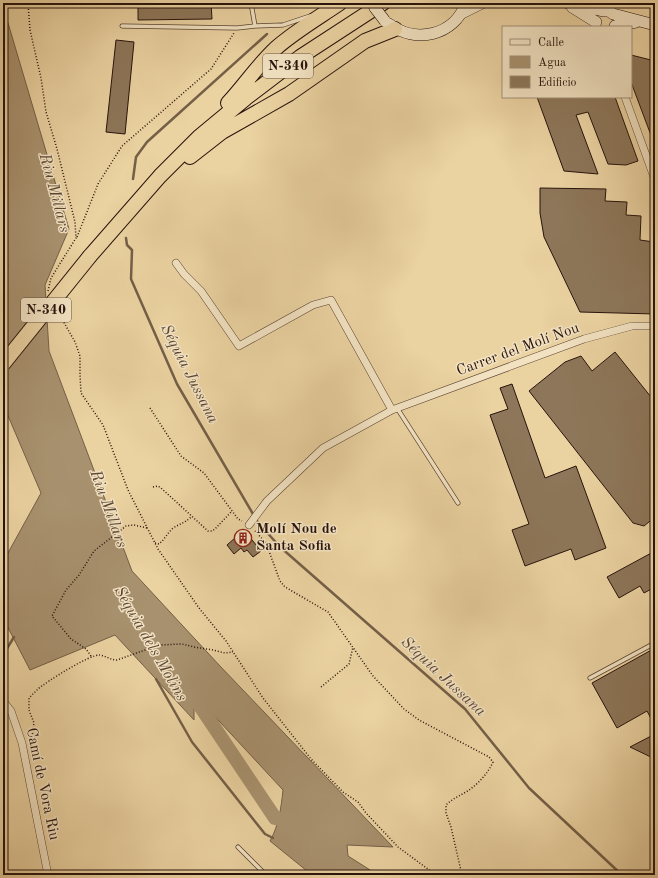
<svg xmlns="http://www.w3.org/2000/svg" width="658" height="878" font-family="'Old Standard TT',serif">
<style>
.water{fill:#a8916e;stroke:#745f47}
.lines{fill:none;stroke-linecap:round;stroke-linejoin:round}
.stream{stroke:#745f47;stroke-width:2.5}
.river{stroke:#a8916e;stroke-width:14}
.building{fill:#8d7659;stroke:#27130c}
.lane-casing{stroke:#584331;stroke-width:5}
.street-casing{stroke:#584331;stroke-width:8}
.secondary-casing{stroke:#27130c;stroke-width:12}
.highway-casing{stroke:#27130c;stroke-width:16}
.path{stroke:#27130c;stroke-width:1.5;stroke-dasharray:1 2;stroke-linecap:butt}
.lane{stroke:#f2e2c2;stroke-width:3.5}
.street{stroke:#f2e2c2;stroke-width:7}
.secondary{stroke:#f2e2c2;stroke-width:11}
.highway{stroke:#ebd2a1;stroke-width:14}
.secondary-bridge-casing{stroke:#27130c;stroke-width:12;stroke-linecap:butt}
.highway-bridge-casing{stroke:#27130c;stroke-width:16;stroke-linecap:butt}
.secondary-bridge{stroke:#f2e2c2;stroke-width:11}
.highway-bridge{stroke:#ebd2a1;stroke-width:14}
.labels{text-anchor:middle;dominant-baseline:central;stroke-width:3;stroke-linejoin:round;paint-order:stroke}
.shield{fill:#f2e2c2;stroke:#645143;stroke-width:1}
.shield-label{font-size:14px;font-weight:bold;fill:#27130c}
.street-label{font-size:15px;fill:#27130c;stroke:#f2e2c2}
.poi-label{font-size:15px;font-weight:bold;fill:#27130c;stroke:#f2e2c2;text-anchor:start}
.water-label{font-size:16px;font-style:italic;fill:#5b4533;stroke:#f2e2c2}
</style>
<rect width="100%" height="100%" fill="#ebd2a1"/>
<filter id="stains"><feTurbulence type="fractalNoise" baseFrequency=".005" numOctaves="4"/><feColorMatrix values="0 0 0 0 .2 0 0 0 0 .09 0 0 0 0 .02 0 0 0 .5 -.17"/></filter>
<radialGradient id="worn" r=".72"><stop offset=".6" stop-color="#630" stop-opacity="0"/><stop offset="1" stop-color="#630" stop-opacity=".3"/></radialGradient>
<path class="water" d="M3 6 69 229 45 285 49 351 132 571 220 666 393 847 347 845 348 856 378 875H312L270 841C279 825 281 808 283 790L194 694V720L115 635 30 670 3 618V562L41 493 3 404V284L8 265 3 256Z"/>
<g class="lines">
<path class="stream" d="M133 179 136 157 147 142 267 34
M126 238 127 245 132 250 131 279 177 384 253 514
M257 521 279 546 465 709 529 788 622 875
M3 655 14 637
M156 679 192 742 265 834 273 838"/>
<path class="river" d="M184 682 275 818 298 823"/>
</g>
<path class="building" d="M138 3H211L212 19 138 20Z
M116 40 134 42 125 134 106 132Z
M631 55 655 61V146L631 82Z
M537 97H615L638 161 626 165 608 164 588 112 576 115 598 174 564 171Z
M540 188 606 189 605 201 627 202 626 215 641 216 640 240 654 242 653 265H655V314L580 312 544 237 540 213Z
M615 352 655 402V517L644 526 633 523 529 391 565 362 581 356 592 371Z
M512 384 545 478 576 466 606 548 575 560 571 549 525 566 512 530 529 524 490 415 508 409 500 388Z
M244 530 261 551 253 557 247 550 244 552 241 548 234 554 227 545Z
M655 551V587L644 593 640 586 619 598 607 577Z
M655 648V726L647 711 617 728 592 683Z
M655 734V759L630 747Z"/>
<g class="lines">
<defs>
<path id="lane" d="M251 3 255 26 283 25 310 16
M122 26 237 28 255 26
M397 408 458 503
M590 678 655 643
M238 847 266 875"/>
<path id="street" d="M625 97 655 180
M176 263 184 274 201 291 239 346 313 305 331 300 392 410
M249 525 267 501 323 448 392 410 584 339 632 326H655
M3 701 11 711 22 743 48 875"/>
<path id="secondary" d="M568 3 603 11H609L613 14 655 25
M572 7 596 22
M462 13 482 3
M389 24C416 44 454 36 466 3
M615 26 636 22"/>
<path id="highway" d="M228 103C244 86 257 66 275 49 294 32 318 18 340 3
M190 157 222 132 289 94 365 41 395 29
M90 256 160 176 199 137 246 98 300 57 383 3"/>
</defs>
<use href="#lane" class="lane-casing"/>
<use href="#street" class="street-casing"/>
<use href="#secondary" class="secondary-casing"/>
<use href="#highway" class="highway-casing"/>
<path class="path" d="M28 3 30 30 41 78 46 112 57 149 75 222 76 238 51 278 48 291
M653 187 655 193
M77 237 98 184 122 146 211 69 234 33
M58 312 75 342 80 356V374L81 393 103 425 128 490 158 549 199 608 226 641 263 698 311 759 343 792 358 802 366 813 398 847 436 875
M150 408 181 456 204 473 238 519 242 521
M153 487 158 486 161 488 208 531H212L215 529 232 511
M255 531 266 543 280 581 285 587 328 612 373 676 404 709 419 720 489 757 493 762C489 771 481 781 473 787 465 794 454 797 446 805V813L451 827 462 875
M155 543 159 544C164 540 167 534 172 529 178 524 184 524 191 517
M91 656 86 649 71 639 52 616 66 590 79 575 94 551 126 526 134 525 147 528
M321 687 349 664 353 647
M3 690 5 693
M30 745H31L34 723 29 710V698C32 695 35 692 38 689 46 682 90 654 100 655 106 656 111 660 117 660L159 645 182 644 194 647 213 650 225 653 233 652"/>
<use href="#lane" class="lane"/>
<use href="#street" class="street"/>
<use href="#secondary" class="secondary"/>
<use href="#highway" class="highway"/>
<defs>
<path id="secondary-bridge" d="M373 3 375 8 385 21"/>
<path id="highway-bridge" d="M3 364 90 256"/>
</defs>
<use href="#secondary-bridge" class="secondary-bridge-casing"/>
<use href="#highway-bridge" class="highway-bridge-casing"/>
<use href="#secondary-bridge" class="secondary-bridge"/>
<use href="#highway-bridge" class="highway-bridge"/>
</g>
<defs>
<symbol id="building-ring" viewBox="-11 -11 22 22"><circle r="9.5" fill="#f2e2c2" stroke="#8f2418" stroke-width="1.5"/><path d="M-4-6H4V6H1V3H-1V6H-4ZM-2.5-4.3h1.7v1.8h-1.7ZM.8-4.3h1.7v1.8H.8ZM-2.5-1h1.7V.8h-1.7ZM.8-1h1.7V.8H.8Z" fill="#8f2418"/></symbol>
</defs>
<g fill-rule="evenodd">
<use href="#building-ring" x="233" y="528" width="20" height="20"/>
</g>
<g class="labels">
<g class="shield">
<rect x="263" y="54" width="50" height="24" rx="3"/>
<rect x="21" y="298" width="50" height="24" rx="3"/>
</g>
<g class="shield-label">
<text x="288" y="66">N-340</text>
<text x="46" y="310">N-340</text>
</g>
<g class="street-label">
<text transform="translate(518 350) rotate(-20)">Carrer del Molí Nou</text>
<text transform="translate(42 784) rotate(78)">Camí de Vora Riu</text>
</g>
<g class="poi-label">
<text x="256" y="529">Molí Nou de<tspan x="256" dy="17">Santa Sofia</tspan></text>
</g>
<g class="water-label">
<text transform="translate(54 193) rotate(75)">Riu Millars</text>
<text transform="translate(189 374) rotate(63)">Séquia Jussana</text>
<text transform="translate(108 509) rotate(70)">Riu Millars</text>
<text transform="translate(150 644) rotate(60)">Séquia dels Molins</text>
<text transform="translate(443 677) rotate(43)">Séquia Jussana</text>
</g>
</g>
<rect width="658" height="878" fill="none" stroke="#ebd2a1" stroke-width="16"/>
<rect x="4" y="4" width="650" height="870" fill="none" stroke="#27130c" stroke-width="2"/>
<rect x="8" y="8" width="642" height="862" fill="none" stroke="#27130c"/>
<rect x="502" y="26" width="130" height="72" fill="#f2e2c2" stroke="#a18f79"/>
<rect x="510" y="39" width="20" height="6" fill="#f2e2c2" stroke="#a18f79"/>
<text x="538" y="46" font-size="12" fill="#27130c">Calle</text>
<rect x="510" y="56" width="20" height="12" fill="#a8916e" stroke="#a18f79"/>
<text x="538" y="66" font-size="12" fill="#27130c">Agua</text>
<rect x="510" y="76" width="20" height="12" fill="#8d7659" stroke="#a18f79"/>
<text x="538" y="86" font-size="12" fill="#27130c">Edificio</text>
<rect width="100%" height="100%" filter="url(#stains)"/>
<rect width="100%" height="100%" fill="url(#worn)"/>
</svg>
